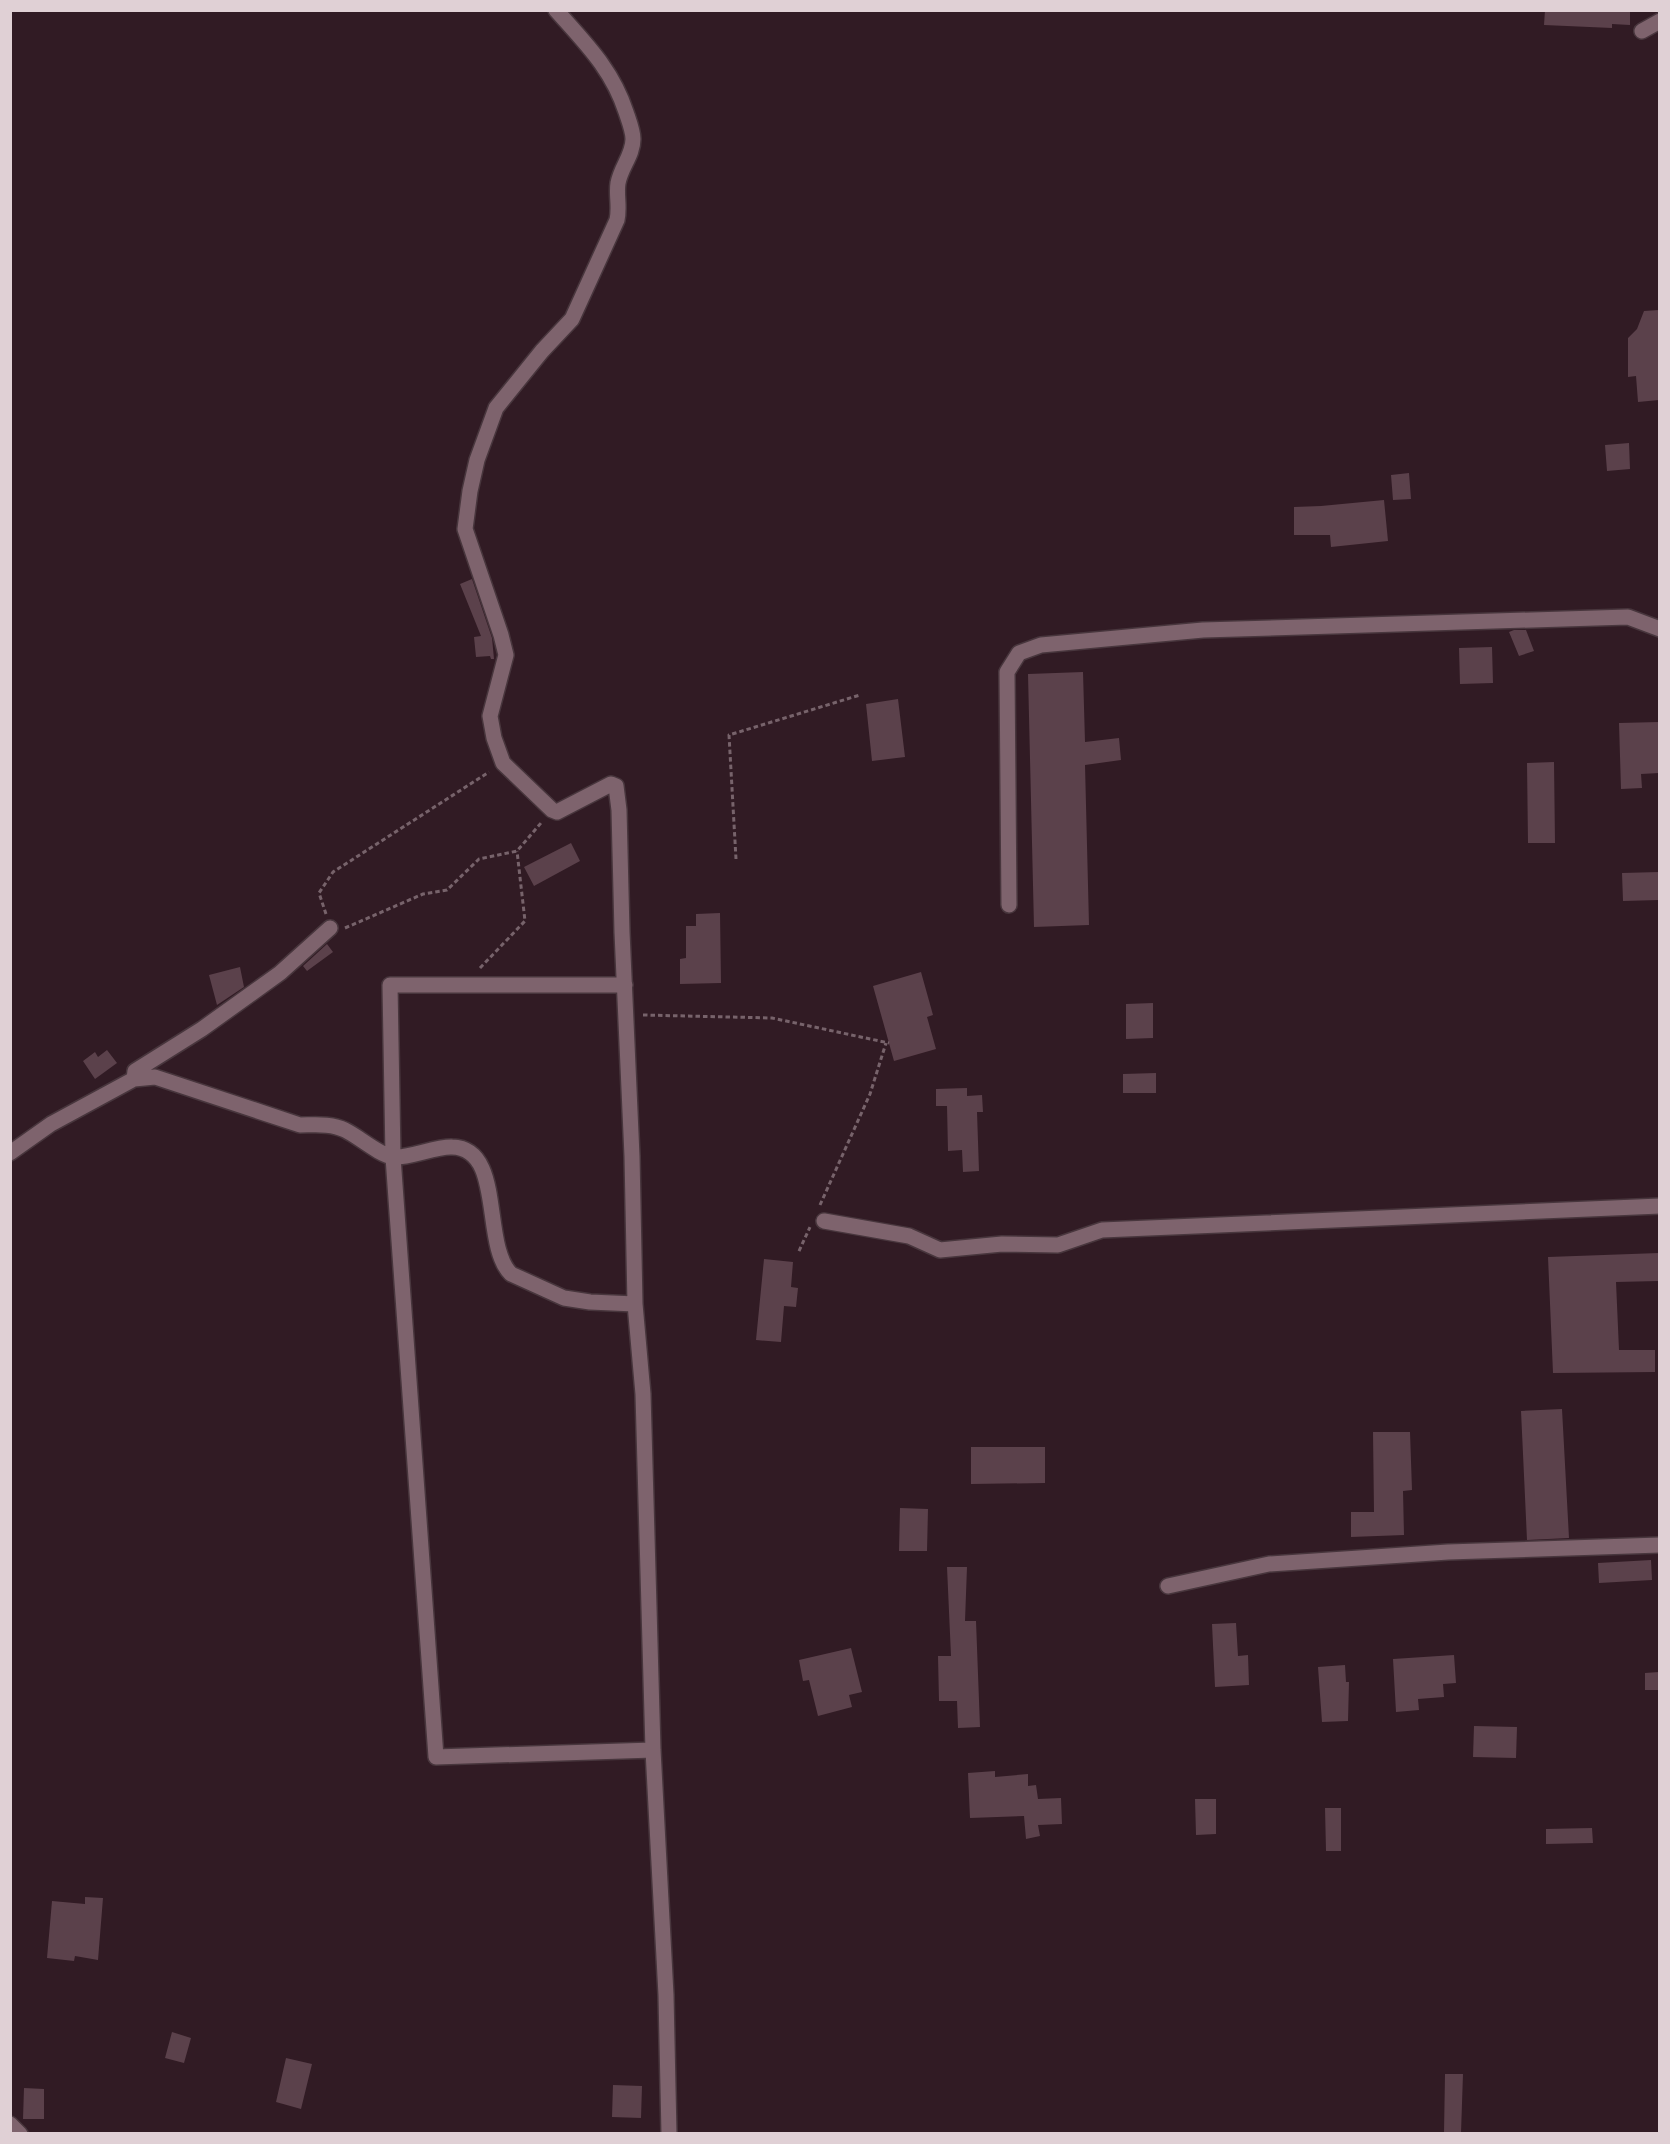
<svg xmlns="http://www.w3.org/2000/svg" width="1670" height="2144" font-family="Montserrat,sans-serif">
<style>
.building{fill:#5b414b}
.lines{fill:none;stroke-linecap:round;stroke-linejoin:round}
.minor-casing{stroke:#48363d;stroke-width:18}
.path{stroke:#77636b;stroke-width:3;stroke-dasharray:4.5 3;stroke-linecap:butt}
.minor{stroke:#7e636d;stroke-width:15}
</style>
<rect width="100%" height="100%" fill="#311b24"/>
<path class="building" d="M1545 10H1630V25L1612 24V28L1544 25Z
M1659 310V400L1638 402 1636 376 1628 377V338L1637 329 1644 311Z
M1629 443 1630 469 1607 471 1605 445Z
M1409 473 1411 499 1393 500 1391 475Z
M1384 500 1388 541 1331 547 1330 535H1294V507L1321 506Z
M472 579 492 638 494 659H491L490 656 476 657 474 637 481 636 460 584Z
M1514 630H1526L1534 651 1519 656 1509 632Z
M1492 647 1493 683 1460 684 1459 648Z
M1083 672 1085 742 1119 738 1121 760 1085 765 1089 925 1034 927 1028 674Z
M898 699 905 757 872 761 866 704Z
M1659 722V773L1641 774 1642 788 1621 789 1619 723Z
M1554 762 1555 843H1528L1527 763Z
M571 843 580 861 534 886 524 867Z
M1659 872V900L1623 901 1622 873Z
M720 913 721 983 680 984V959L686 958V926H696V914Z
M327 944 333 952 307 971 303 966Z
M240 967 244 987 217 1005 209 975Z
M921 972 933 1015 927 1017 936 1049 894 1061 873 986Z
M1153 1003V1038L1126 1039V1004Z
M107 1050 117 1063 95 1079 83 1061 95 1052 98 1057Z
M1156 1073V1093H1123V1074Z
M967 1088V1096L982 1095 983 1112H977L979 1171 963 1172 962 1150 948 1151 947 1106H936V1089Z
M1659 1253V1281L1616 1282 1619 1350H1655V1372L1553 1373 1548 1257Z
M764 1259 793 1262 791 1287 798 1288 796 1307 784 1306 781 1342 756 1340Z
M1562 1409 1569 1538 1527 1540 1521 1411Z
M1373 1432H1410L1412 1490 1403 1491 1404 1535 1351 1537V1512H1374Z
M971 1447H1045V1483L971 1484Z
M900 1508 928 1509 927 1551H899Z
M1651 1560 1652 1580 1599 1583 1598 1563Z
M947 1567H967L965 1621H976L980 1727 958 1728 957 1701H939L938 1656H951Z
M1236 1623 1238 1656 1248 1655 1249 1685 1215 1687 1212 1624Z
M851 1648 862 1692 849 1695 852 1707 818 1716 809 1680 803 1681 799 1660Z
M1454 1655 1456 1683 1443 1684 1444 1697 1418 1699 1419 1710 1396 1712 1393 1659Z
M1345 1665 1346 1682H1349L1348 1721 1322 1722 1318 1667Z
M1659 1672V1690H1645V1673Z
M1474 1726 1517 1727 1516 1758 1473 1757Z
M995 1771V1777L1028 1774V1786L1036 1785 1038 1799 1061 1798 1062 1824 1038 1825 1040 1836 1026 1839 1024 1816 970 1818 968 1773Z
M1195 1799H1216V1834L1196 1835Z
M1325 1808H1341V1851H1326Z
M1592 1828 1593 1843 1546 1844V1829Z
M85 1897 103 1898 98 1960 75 1956 74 1961 47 1958 52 1901 85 1904Z
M172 2032 191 2038 184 2063 165 2058Z
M286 2058 312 2064 301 2109 276 2102Z
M1445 2074H1463L1461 2133H1444Z
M613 2085 642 2086 641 2118 612 2117Z
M24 2088 44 2089V2119H23Z"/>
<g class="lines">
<defs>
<path id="minor" d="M556 10C586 44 612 69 626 112 629 121 633 131 633 139 633 155 621 167 618 183 616 195 620 207 617 220L572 319 542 351 496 408 477 460 470 491 465 529 501 635 506 655 490 716 494 738 503 763 552 810 557 812 611 784 616 786 619 810 622 932 632 1156 635 1304 643 1394 653 1750 666 1995 669 2134
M1642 31 1660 21
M1009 905 1007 672 1019 653 1041 645 1203 630 1628 617 1660 629
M625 985H390L393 1157 436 1757 653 1750
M134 1079 135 1071 202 1029 280 973 330 928
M10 1153 51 1124 134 1079 155 1077 300 1125C314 1125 331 1123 345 1130 358 1136 379 1155 393 1157 406 1159 437 1146 452 1147 505 1148 481 1244 511 1274L564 1298 590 1302 635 1304
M824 1221 909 1236 940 1250 1002 1244 1058 1245 1102 1230 1660 1206
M1168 1586 1269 1564 1448 1552 1660 1545
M10 2124 20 2134"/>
</defs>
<use href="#minor" class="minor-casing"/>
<path class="path" d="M736 859 729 735 860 695
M326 914 319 893 333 872 489 772
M345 928 423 894 447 890 479 859 517 851 541 823
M480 968 525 921 517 851
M643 1015 772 1018 889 1043
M820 1205 870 1094 886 1043
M799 1251 810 1227"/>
<use href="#minor" class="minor"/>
</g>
<rect width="1670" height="2144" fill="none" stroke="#e0d0d5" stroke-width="24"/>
</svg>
